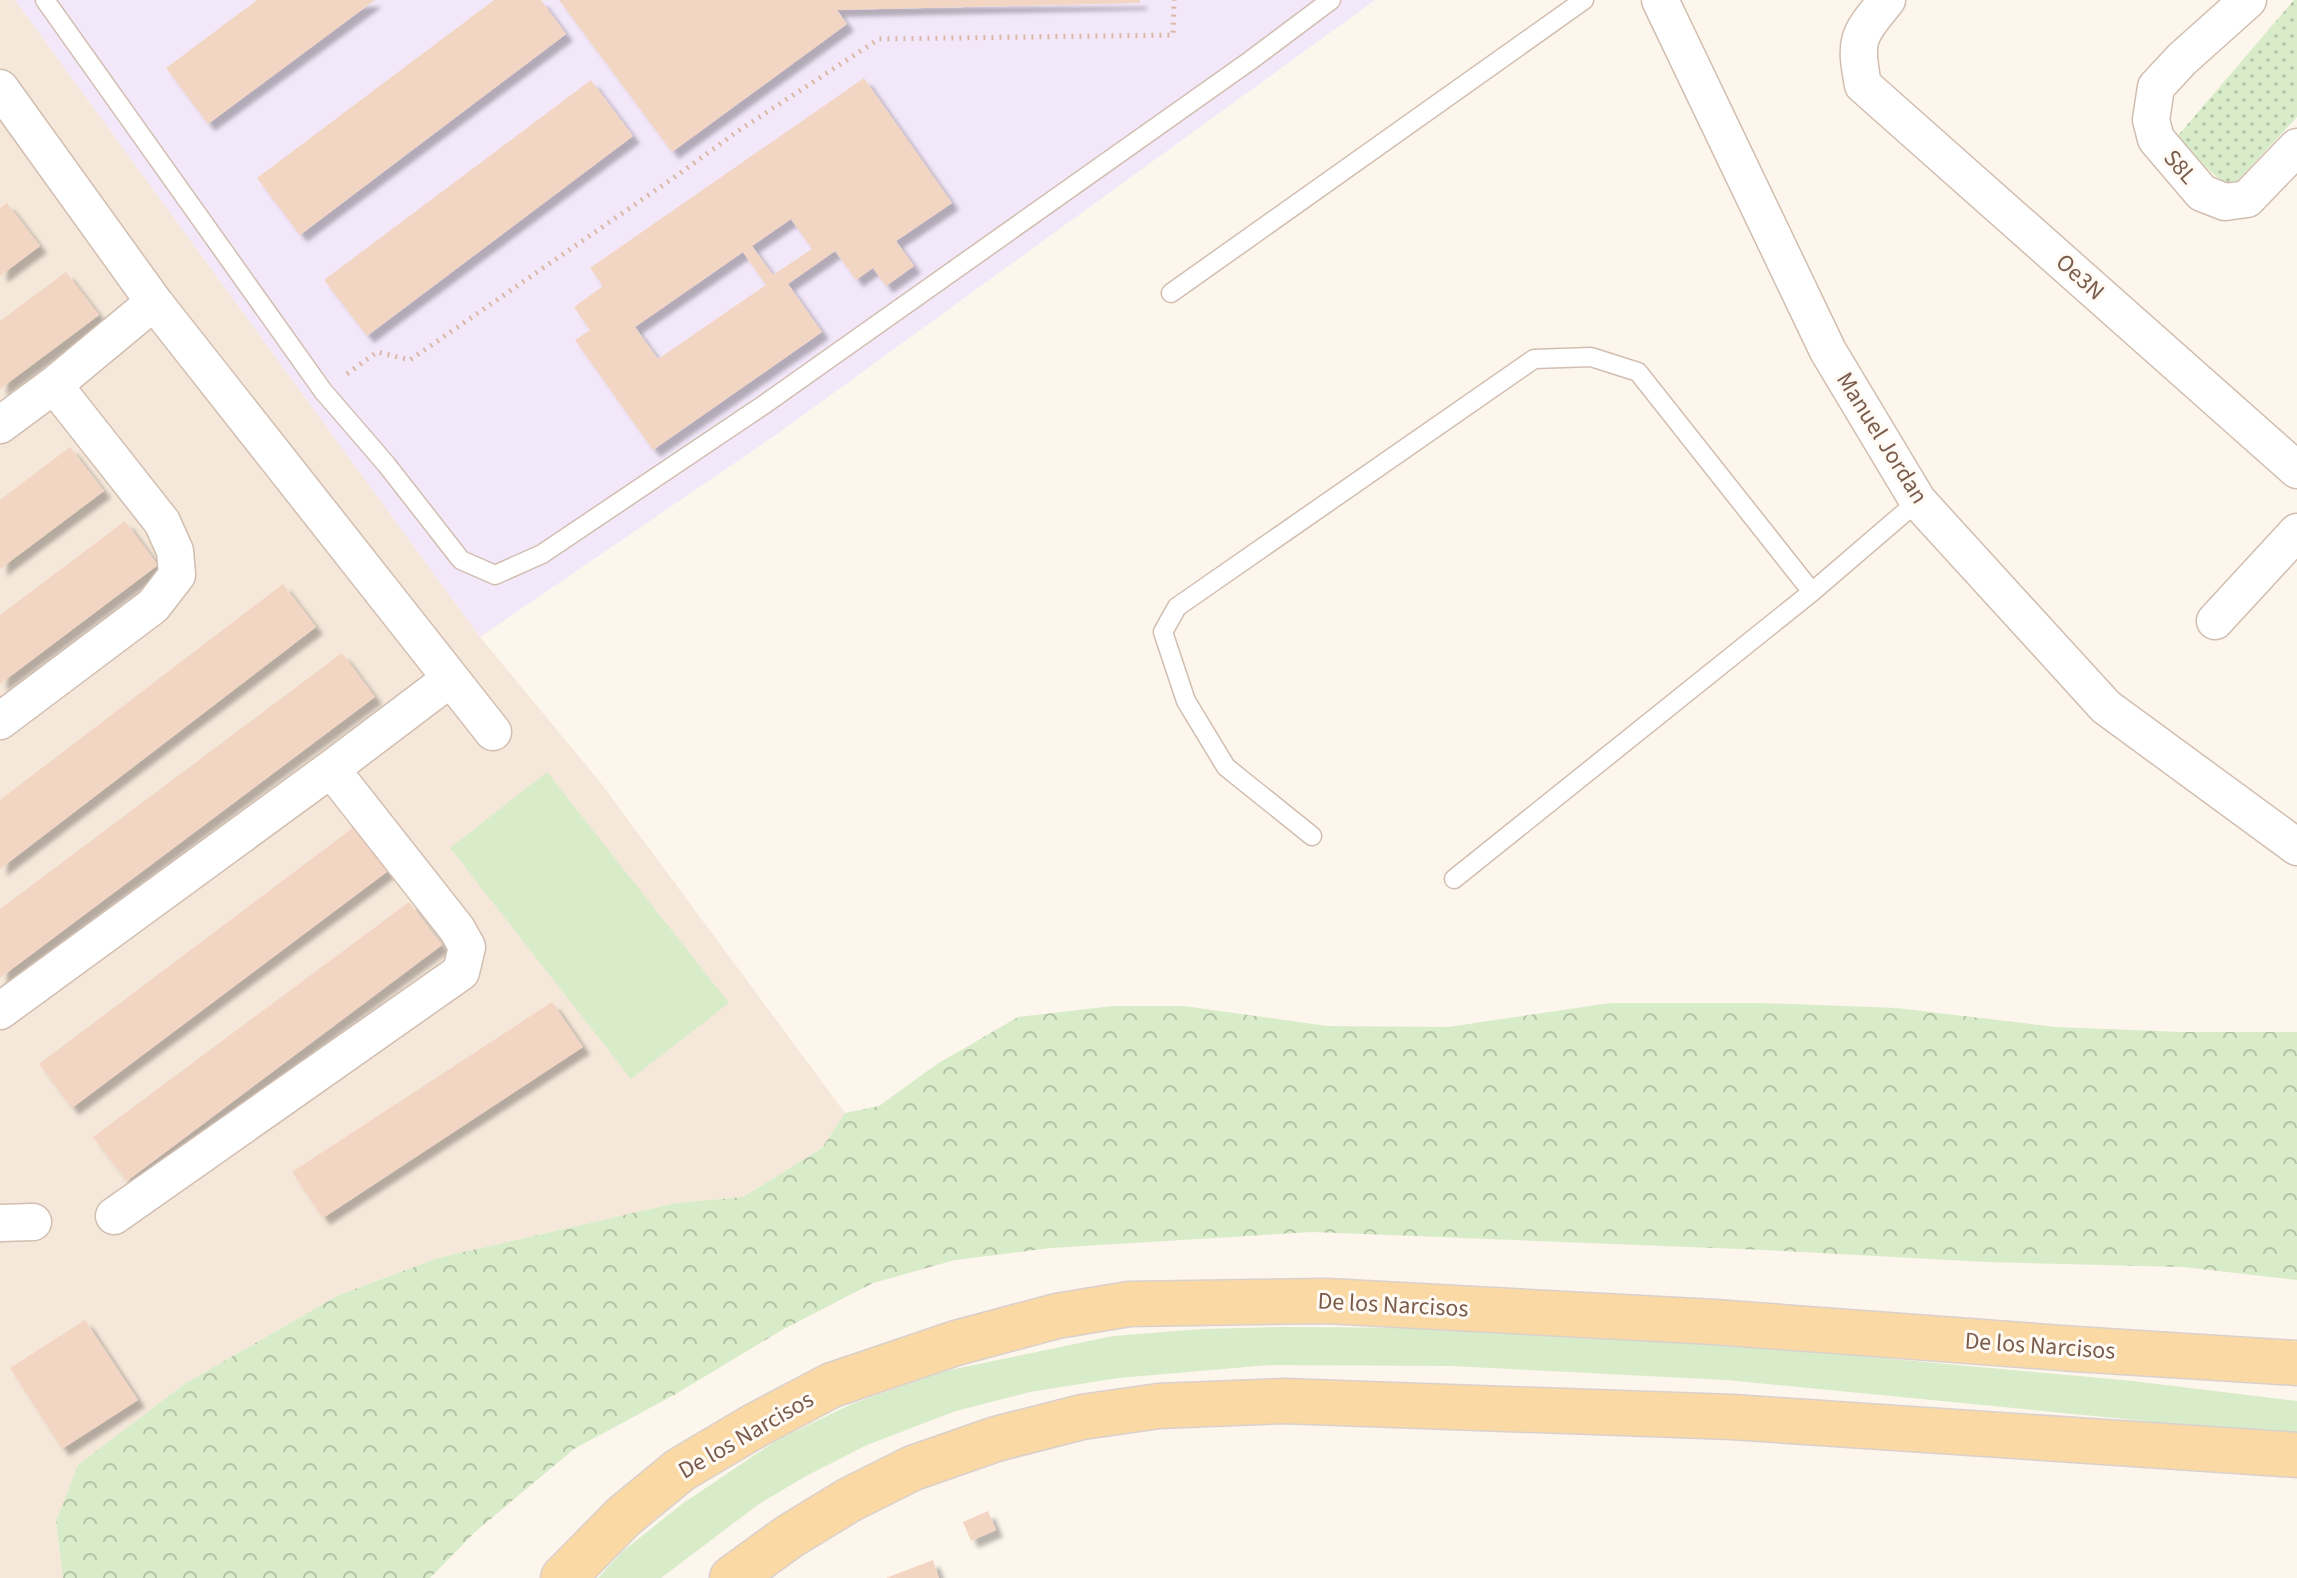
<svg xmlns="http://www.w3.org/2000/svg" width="2297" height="1578" font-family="'Source Sans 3',sans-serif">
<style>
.residential{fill:#f5e8da}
.education{fill:#f3e8fa}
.grass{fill:#d8ecc9}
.forest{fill:url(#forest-crowns)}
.park{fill:url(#park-dots)}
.building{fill:#f3d5c3;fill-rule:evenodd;filter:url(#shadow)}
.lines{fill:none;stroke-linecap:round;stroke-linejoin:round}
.lane-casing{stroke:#d1beb0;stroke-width:21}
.street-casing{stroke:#d1beb0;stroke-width:39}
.primary-casing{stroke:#dad1cd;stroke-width:47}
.path{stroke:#d9b8a5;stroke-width:5;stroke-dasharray:2 6;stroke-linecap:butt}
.lane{stroke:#fff;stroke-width:18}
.street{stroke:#fff;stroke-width:36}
.primary{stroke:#fbd9a5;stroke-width:44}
.labels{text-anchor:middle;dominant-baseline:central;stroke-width:6;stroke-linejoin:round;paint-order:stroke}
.street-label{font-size:24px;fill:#7a5c4d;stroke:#fffaf3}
</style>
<defs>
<pattern id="forest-crowns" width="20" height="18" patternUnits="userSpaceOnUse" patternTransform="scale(2)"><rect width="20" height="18" fill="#d8ecc9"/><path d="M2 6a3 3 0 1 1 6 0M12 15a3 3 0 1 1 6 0" fill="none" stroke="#b4c2a5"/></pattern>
<pattern id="park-dots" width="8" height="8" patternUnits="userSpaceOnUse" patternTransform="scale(2)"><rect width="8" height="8" fill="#d8ecc9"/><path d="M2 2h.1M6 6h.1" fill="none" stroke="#b4c2a5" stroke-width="1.8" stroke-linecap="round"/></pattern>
<filter id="shadow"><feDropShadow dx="7" dy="7" stdDeviation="2" flood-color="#0004"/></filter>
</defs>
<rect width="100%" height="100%" fill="#fdf6ec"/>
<path class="residential" d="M0 0H15L480 637 600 782 845 1113 822 1148 743 1197 676 1203 438 1258 339 1295 184 1384 78 1465 56 1521 63 1578H0Z"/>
<path class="education" d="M15 0H1375L777 434 480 637Z"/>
<path class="grass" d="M547 772 729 1003 631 1079 450 848Z
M1277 1327 1454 1328 1729 1344 2133 1381 2297 1401V1440L2135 1420 1726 1380 1450 1366 1270 1365 1118 1378 1030 1392 956 1411 867 1445 808 1475 759 1504 661 1578H598L622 1552 682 1504 777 1440 854 1403 945 1371 1113 1336 1202 1329Z"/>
<path class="forest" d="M1610 1003H1762L1897 1008 2056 1027 2183 1032H2297V1280L2183 1267 1987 1262 1765 1250 1312 1232 1051 1248 955 1260 873 1283 782 1330 674 1395 574 1449 475 1532 430 1578H63L56 1521 78 1465 184 1384 339 1295 438 1258 676 1203 743 1197 822 1148 845 1113 879 1106 937 1064 1018 1017 1113 1006H1184L1327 1026 1448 1027Z"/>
<path class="park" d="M2294 0H2297V117L2230 189 2175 139Z"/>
<path class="building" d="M257 0H375L208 124 166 68Z
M494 0H541L566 34 300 235 257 178Z
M559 0H1140V3L837 10 847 24 672 152Z
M864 78 952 203 896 241 914 266 886 286 873 268 856 280 835 251 788 284 822 332 653 450 575 340 590 330 574 307 603 286 590 268ZM791 219 812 249 773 275 752 246ZM743 252 766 285 658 359 635 327Z
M591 80 633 136 367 336 324 280Z
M7 203 40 246 0 276V208Z
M66 272 99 315 0 389V321Z
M70 447 104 491 0 569V500Z
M125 521 158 565 0 684V615Z
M283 584 316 627 0 869V800Z
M342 653 375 697 0 978V909Z
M354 827 388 871 72 1108 39 1064Z
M409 902 442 945 127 1181 93 1137Z
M552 1002 583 1047 323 1218 292 1172Z
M85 1320 138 1400 62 1449 10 1368Z
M988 1511 996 1530 971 1541 963 1522Z
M933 1560 939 1578H886Z"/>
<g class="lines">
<defs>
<path id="lane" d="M45 0 323 391 386 464 461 560 495 575 542 554 765 404 1251 60 1331 0
M1171 293 1584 0
M1312 836 1226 767 1186 701 1163 632 1177 607 1534 359 1591 357 1638 372 1812 592
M1454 879 1812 592 1918 501"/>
<path id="street" d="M1660 0 1828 351 1918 501 2106 707 2297 847
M1887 0C1858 36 1854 38 1863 85L2297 470
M2248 0 2182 59 2156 87 2151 120 2156 139 2202 193 2225 202 2247 199 2297 147
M0 88 154 302 493 732
M0 425 54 385 154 302
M2215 621 2297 532
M0 721 153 606 177 575 175 551 162 522 54 385
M0 1011 331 769 450 679
M114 1216 461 972 467 947 457 929 331 769
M0 1223 33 1222"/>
<path id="primary" d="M563 1578 623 1517 680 1470 756 1425 832 1385 956 1343 1057 1316 1129 1304 1327 1301 1715 1322 2075 1349 2297 1363
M732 1578 790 1536 849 1500 913 1468 996 1439 1082 1417 1159 1406 1284 1401 1732 1417 2297 1455"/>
</defs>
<use href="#lane" class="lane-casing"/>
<use href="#street" class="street-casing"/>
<use href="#primary" class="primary-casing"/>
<path class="path" d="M347 374 377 352 410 360 679 174 738 131 879 39 1173 35 1174 0"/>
<use href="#lane" class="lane"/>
<use href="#street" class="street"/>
<use href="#primary" class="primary"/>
</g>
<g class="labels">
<g class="street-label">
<text transform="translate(2180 167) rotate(49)">S8L</text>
<text transform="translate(2080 277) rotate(42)">Oe3N</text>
<text transform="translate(1882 438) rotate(58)">Manuel Jordan</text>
<text transform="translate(1393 1305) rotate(3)">De los Narcisos</text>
<text transform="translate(2040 1346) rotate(4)">De los Narcisos</text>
<text transform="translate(746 1435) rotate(-30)">De los Narcisos</text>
</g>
</g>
</svg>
